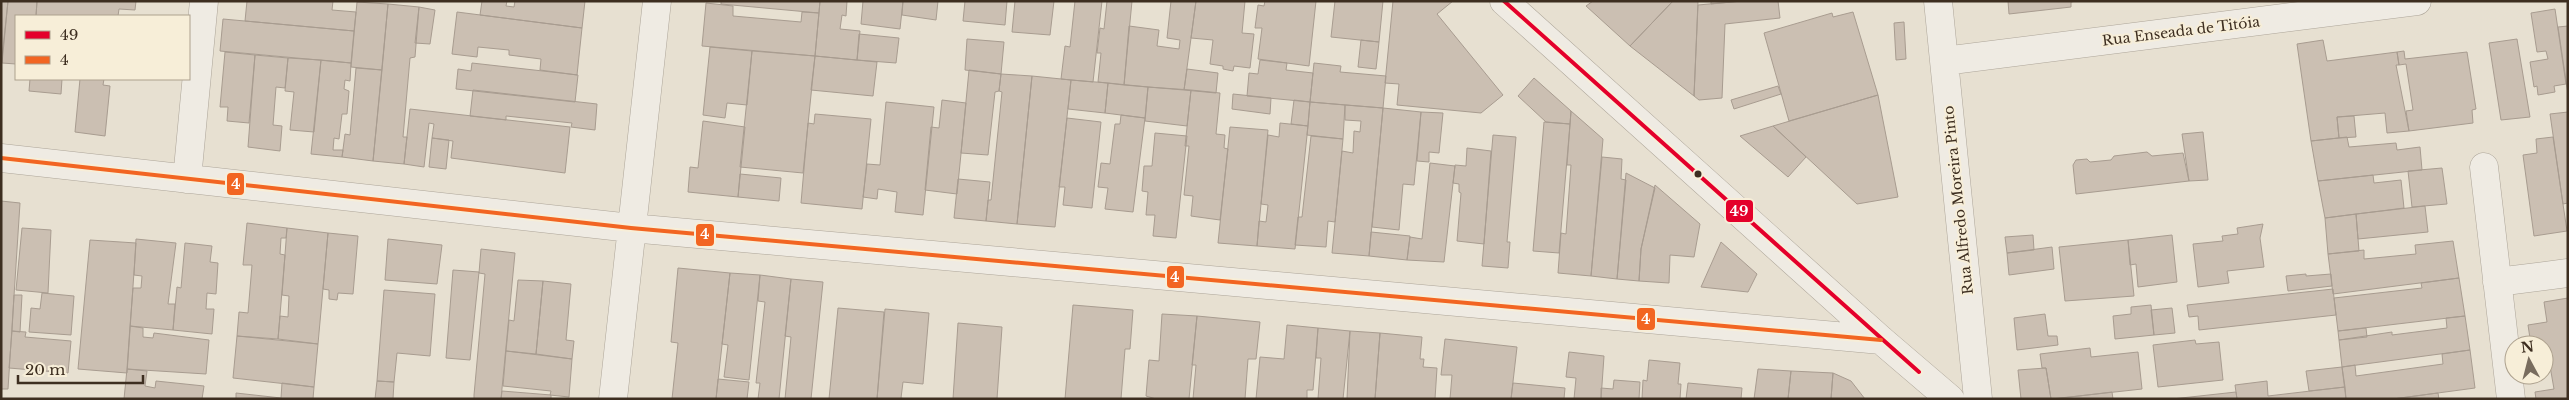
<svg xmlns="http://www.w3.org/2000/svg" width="2569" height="400" font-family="'Libre Baskerville',serif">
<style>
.building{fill:#cbbfb2;stroke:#a89c90}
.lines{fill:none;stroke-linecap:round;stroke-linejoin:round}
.minor-casing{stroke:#ada599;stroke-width:29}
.minor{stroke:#efebe3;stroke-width:28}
.bus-1-casing{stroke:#f7eed8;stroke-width:8}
.bus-2-casing{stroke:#f7eed8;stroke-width:8}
.bus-1{stroke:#e4002b;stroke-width:4}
.bus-2{stroke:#f26522;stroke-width:4}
.bus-dot{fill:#3d2e20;stroke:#f7eed8;stroke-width:2}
.labels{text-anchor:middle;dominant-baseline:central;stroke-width:4;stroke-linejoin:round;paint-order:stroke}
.street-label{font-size:14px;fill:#3d2e20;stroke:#f7eed8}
.line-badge{stroke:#f7eed8;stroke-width:2}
.badge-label{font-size:14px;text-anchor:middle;font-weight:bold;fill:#fff}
</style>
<rect width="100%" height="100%" fill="#e7e0d1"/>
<path class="building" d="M1 1H8L1 67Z
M8 1H37L36 16H16V64L2 63Z
M37 1H136L135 10 119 9 118 16H36Z
M247 1H333L332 10 356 12 354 31 245 21Z
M482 1H507L506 6 514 7 515 1H585L582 28 480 15Z
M721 1H820L819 13 721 4Z
M820 1H847L846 16 842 15 840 29 860 31 857 60 815 56Z
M863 1H903L900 29 861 24Z
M903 1H938L936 20 902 15Z
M965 1H1007L1005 25 963 21Z
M1015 1H1054L1050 35 1012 32Z
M1075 1H1102L1093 82 1061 79 1065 46 1070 47Z
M1107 1H1132L1124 85 1098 82 1101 53H1097L1100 28 1104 29Z
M1171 1H1196L1184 90 1124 85 1129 26 1159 30 1157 46 1179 49 1180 40 1167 38Z
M1196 1H1245L1242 33 1254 34 1250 68 1234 66 1233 71 1223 69V66L1210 64 1213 40 1191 38Z
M1265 1H1316L1309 66 1258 59 1262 28H1255L1258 5 1264 6Z
M1335 1H1383L1379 42 1331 37Z
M1393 1H1453L1437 14 1503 95 1481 113 1397 105 1399 84 1385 83Z
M1593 1H1673L1630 46 1586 6Z
M1673 1H1698L1694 96 1630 46Z
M1711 1H1742L1711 4Z
M1742 1H1778L1780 18 1725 24 1722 98 1699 100 1694 96 1698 5Z
M2008 1H2076L2071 2V7L2009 14Z
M357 2 388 4 382 70 351 67Z
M706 3 733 6V16L801 22 802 12 819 13 815 56 702 46Z
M388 4 419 7 415 57 410 58 403 137H407L404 164 373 161Z
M419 7 435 10 430 44 415 43Z
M2555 9 2566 84 2554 86 2555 92 2538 95 2537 86 2534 87 2530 62 2548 59 2546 51 2537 52 2531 13Z
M457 12 582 28 577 75 540 70 541 59 509 55V50L478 47 477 57 452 54Z
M1853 12 1878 95 1789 121 1764 33 1832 13 1833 17Z
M223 19 354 31 351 63 220 51Z
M1904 22 1906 59 1896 60 1894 23Z
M2568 26V94L2558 27Z
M859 34 899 38 896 63 857 60Z
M967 39 1004 42 1001 74 965 70Z
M2517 39 2530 117 2501 120 2489 43Z
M1361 40 1379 42 1376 69 1358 67Z
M2323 40 2327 61 2397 52 2399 65H2396L2409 131 2387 133 2385 113 2337 117 2339 138 2311 141 2297 44Z
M710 47 752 51 747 105 727 103 725 118 703 115Z
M752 51 815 56 803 173 740 167Z
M2404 51 2405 59 2467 52 2476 109 2472 110 2473 123 2409 131 2406 111 2413 110 2406 64 2399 65 2397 52Z
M225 52 255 55 249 123 227 121 228 107H220Z
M255 55 288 58 285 88 276 87 273 125 282 126 280 151 248 147Z
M815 56 877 62 873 96 811 90Z
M288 58 321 60 314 132 290 130 294 92 285 91Z
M321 60 351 63 350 81 345 80 344 89 349 91 347 114H342L339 139 334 138 333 150H343L342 157 311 154Z
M1260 60 1287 63 1286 70 1313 73 1310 102 1247 96 1249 73 1258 74Z
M472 63 578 75 575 102 456 89 458 69 471 71Z
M1314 63 1341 66 1340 72 1386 76 1383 108 1310 102Z
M356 68 382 70 373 161 342 157 345 134 350 135Z
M1187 69 1218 73 1216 93 1184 90Z
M969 70 1001 74 999 91 995 92 988 155 961 153Z
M1001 74 1032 76 1017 224 986 221 988 200H991L1002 92 999 91Z
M1032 76 1071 80 1055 227 1017 224Z
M1534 78 1571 111 1570 124 1546 122 1518 96Z
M30 79H62L61 94 29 91Z
M80 79H104L103 85 110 86 105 136 75 132Z
M1071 80 1108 83 1105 113 1068 109Z
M1108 83 1148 87 1145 118 1105 113Z
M1778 86 1781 94 1734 109 1731 100Z
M1148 87 1191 90 1187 126 1145 121Z
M473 90 597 104 595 130 571 127 572 123 506 116V120L470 116Z
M1191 90 1220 93 1216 134 1225 135 1224 148 1228 149 1220 220 1191 216 1193 196 1184 195 1189 146H1185Z
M1233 94 1271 98 1270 114 1232 109Z
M1878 95 1898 197 1857 204 1773 126Z
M942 100 966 103 957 194 925 190 931 127 939 128Z
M1294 100 1310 102 1308 126 1291 124Z
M886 102 934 107 923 215 895 212 897 192 878 189 877 199 863 197 867 164 880 165Z
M1310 102 1345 105 1343 139 1307 135Z
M1345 105 1383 108 1369 256 1332 253 1342 151 1353 153 1354 131 1360 132 1361 121 1345 120Z
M1383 108 1421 112 1414 185 1403 184 1399 230 1372 227Z
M410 109 570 127 565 173 451 158 453 141 432 138 434 124 429 123 424 167 404 164Z
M1571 111 1603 139 1591 276 1558 273 1561 233 1566 234 1571 165H1567Z
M1421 112 1443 113 1439 153 1429 152V162L1417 161Z
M2568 112V203L2563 204 2550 114Z
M815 114 871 119 862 209 801 203 808 123 814 124Z
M1121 115 1145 118 1133 212 1105 209 1108 188 1098 187 1101 163 1110 164 1115 124H1120Z
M2354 116 2356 137 2339 138 2337 117Z
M1067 118 1101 122 1092 208 1063 205 1065 187H1059Z
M703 121 745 127 738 197 688 192 690 167 698 168Z
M1544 122 1570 124 1559 253 1533 251Z
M1280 123 1308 126 1295 249 1257 246 1259 221 1266 222 1268 205 1261 204 1268 135 1279 137Z
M1773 126 1806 157 1788 177 1740 136Z
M1230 127 1268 130 1257 246 1218 243Z
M2203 132 2208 180 2189 181 2182 134Z
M1155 133 1187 136 1176 238 1153 236 1155 215H1146L1148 192 1142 191 1144 166H1152Z
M1493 135 1516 137 1507 242H1510L1508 268 1482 266Z
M1311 136 1343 139 1335 222 1328 221 1326 247 1295 245 1298 217H1302Z
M2347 137 2349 147 2396 143 2397 150 2420 147 2422 170 2318 181 2311 141Z
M2553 137 2567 231 2534 236 2523 155 2537 153 2536 139Z
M432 138 449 140 446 169 429 167Z
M1467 148 1491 151 1484 244 1457 241 1461 193 1459 192V184L1453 183 1455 165 1466 166Z
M2147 152 2152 156 2183 153 2189 181 2076 194 2073 165 2076 160 2087 159 2090 162 2111 160 2114 156Z
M1602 157 1622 159 1621 179 1626 180 1617 279 1591 276Z
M1430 163 1455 166 1444 262 1407 260 1410 237 1422 239Z
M2442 168 2447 204 2412 207 2408 171Z
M1626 173 1655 188 1641 249 1639 281 1617 279Z
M740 174 781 178 779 201 738 197Z
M2373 175 2374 183 2401 180 2404 208 2325 218 2318 181Z
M958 179 990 182 986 221 954 218Z
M1655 185 1700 224 1694 257 1670 255 1669 283 1639 281 1641 249Z
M1 201 20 203 8 389H1Z
M2425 206 2428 232 2358 239 2356 214Z
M2356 214 2359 251 2328 254 2325 218Z
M247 223 287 228 286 238H281L280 254 285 255 278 339 237 336 239 312 248 313 252 265H243Z
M2263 224 2260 238 2264 267 2227 271 2229 283 2198 287 2193 244 2223 241 2222 236 2238 234 2237 228Z
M22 228 51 230 48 293 16 290Z
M287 228 328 233 318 344 278 339 280 316 288 317 289 296 282 295Z
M1371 232 1410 236 1407 260 1369 256Z
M328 233 358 236 353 294 338 293 337 300 329 299V290L323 289Z
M2033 235 2034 250 2007 253 2005 237Z
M2172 235 2177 282 2138 287 2136 264 2130 265 2128 240Z
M136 239 176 243 168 304H175L173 330 130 326 133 288H141L142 276 134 275Z
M388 239 442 245 437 284 385 280Z
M90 240 136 243 127 373 78 369Z
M2128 240 2134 296 2065 301 2059 247Z
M2453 241 2459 278 2333 294 2328 254 2364 250V259L2416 254 2415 245Z
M1721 242 1757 274 1748 292 1701 287Z
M185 243 212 246 210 262 218 263 216 294 207 293 206 309H214L212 334 173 330 177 287 181 288Z
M2052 247 2054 269 2009 275 2007 253Z
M481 249 515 253 501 399H474V395L485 274 479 273Z
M678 268 730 273 716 399H672L678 343 671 342Z
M453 270 479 272 470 360 446 358Z
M730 273 760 275 749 380 724 377 728 345 722 344Z
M2306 274V276L2331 274 2332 286 2288 291 2286 276Z
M760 275 791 279 779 399H758L760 383H756L765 302 758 301Z
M2459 278 2465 316 2338 331 2334 298 2422 288 2421 283Z
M791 279 823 282 811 399H785L791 337 785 336Z
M518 280 543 281 536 354 506 351 509 320 514 321Z
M543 281 571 284 566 340 574 341 572 359 536 354Z
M2333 289 2336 315 2199 330 2198 316 2189 317 2187 305Z
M384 290 435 294 430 356 397 353 394 382 377 381Z
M42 293 74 296 71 335 29 332 31 308 40 309Z
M14 295H22L20 332 12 331Z
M2568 298V399H2536L2535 392 2554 389 2550 366 2544 367V345H2531L2528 325 2547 322 2544 302Z
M1073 305 1133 310 1130 349H1125L1121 399H1065Z
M2151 305 2154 335 2115 339 2113 316 2131 314V307Z
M838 308 884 312 877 399H829Z
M2172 308 2175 333 2154 335 2151 310Z
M885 309 929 313 923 384 903 382 901 398 905 399H877Z
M1162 314 1197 316 1189 399H1156L1146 396 1149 360 1159 361Z
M2045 314 2048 336H2057L2058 345 2017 350 2014 318Z
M1197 316 1260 322 1256 359H1248L1245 399H1193L1196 365H1192Z
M2465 316 2470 350 2342 367 2339 340 2392 332V335L2447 328 2446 318Z
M958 323 1002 327 997 399H953Z
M1287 325 1318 328 1313 390H1307V399H1256L1260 357 1284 359Z
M130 326 143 328V337L153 338 154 333 209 340 206 374 127 369Z
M1318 328 1350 331 1343 399H1318L1321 358H1316Z
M2366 328 2367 337 2339 340 2338 331Z
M12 331 26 332 25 337 71 341 68 373 9 368Z
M1350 331 1380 333 1375 399H1347Z
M1380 333 1422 337 1420 359H1424L1423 367 1437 368 1435 399H1375Z
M237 336 318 344 314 387 233 378Z
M1445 339 1517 347 1511 399H1450L1452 375H1441Z
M2195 340 2196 344 2219 342 2223 380 2158 387 2153 345Z
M2090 348 2091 357 2138 352 2142 389 2051 399 2046 368H2042L2040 354Z
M2470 350 2475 388 2393 399H2346L2342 367 2355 365 2356 376 2443 364 2442 354Z
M506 351 572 359 569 397 550 395 551 391 503 386Z
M1569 352 1604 356 1601 399H1574L1576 378 1566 377Z
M1649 360 1680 363 1678 384H1681L1680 399H1642L1643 380 1647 381Z
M2342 367 2345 387 2309 391 2306 371Z
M2046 368 2051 399H2021L2018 370Z
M127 369 147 371 145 386 155 388 156 381 204 386 202 399H124Z
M1758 369 1791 371 1788 399H1754Z
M1791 371 1833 373 1831 399H1788Z
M1833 373 1851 381 1865 399H1831Z
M718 379 749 382 747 399H716Z
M1614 380 1640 382 1639 399H1601V388L1613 389Z
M377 381 394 382 393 399H375Z
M2267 381 2268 396 2345 387 2346 399H2237L2235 385Z
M282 383 314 387 313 399H236V393L281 398Z
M1513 383 1565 388 1564 399H1511Z
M1688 383 1742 388 1741 399H1686Z
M502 391 551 395V399H501Z
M2112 392 2113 399H2054Z
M2236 392 2237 399H2172Z
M2438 393 2439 399H2393L2430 394Z"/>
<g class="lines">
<defs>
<path id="minor" d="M1504 1 1881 340 1950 399
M1938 1 1978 399
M1944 61 2417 1
M1 158 631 228 1881 340
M2484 167 2511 399
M187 179 204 1
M2497 282 2568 273
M613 399 657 1"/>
</defs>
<use href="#minor" class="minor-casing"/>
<use href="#minor" class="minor"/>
<defs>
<path id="bus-1" d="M1504 1 1919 372"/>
<path id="bus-2" d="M1 158 631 228 1881 340"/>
</defs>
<use href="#bus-1" class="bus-1-casing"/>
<use href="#bus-2" class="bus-2-casing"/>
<use href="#bus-1" class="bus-1"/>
<use href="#bus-2" class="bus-2"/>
</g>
<circle class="bus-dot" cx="1698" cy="174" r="4.5"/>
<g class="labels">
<g class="street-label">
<text transform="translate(2181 31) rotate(-7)">Rua Enseada de Titóia</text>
<text transform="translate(1958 200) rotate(-96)">Rua Alfredo Moreira Pinto</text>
</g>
</g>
<g class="line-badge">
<rect x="226" y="172" width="19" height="24" rx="5" fill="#f26522"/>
<rect x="1725" y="199" width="29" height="24" rx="5" fill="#e4002b"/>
<rect x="695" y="223" width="20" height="24" rx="5" fill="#f26522"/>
<rect x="1166" y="265" width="19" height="24" rx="5" fill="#f26522"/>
<rect x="1636" y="307" width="20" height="24" rx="5" fill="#f26522"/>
</g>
<g class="badge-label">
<text x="236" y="189">4</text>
<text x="1739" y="216">49</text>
<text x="705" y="239">4</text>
<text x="1175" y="282">4</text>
<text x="1646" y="324">4</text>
</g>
<rect width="2569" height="400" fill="none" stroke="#3d2e20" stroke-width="5"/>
<rect x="15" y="15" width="175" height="65" fill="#f7eed8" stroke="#ada18e"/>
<rect x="25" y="31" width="25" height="8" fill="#e4002b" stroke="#ada18e"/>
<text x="60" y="40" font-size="15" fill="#3d2e20">49</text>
<rect x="25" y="56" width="25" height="8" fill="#f26522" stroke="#ada18e"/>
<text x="60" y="65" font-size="15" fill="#3d2e20">4</text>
<g transform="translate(2529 360) rotate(353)"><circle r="24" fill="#f7eed8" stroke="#ada18e"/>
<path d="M0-4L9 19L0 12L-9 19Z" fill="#786c5e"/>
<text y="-8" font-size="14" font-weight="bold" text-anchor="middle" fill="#3d2e20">N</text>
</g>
<path d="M18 375v8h125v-8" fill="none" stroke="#3d2e20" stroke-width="2.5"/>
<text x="25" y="375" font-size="15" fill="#3d2e20" stroke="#f7eed8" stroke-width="4" paint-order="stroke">20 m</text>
</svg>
